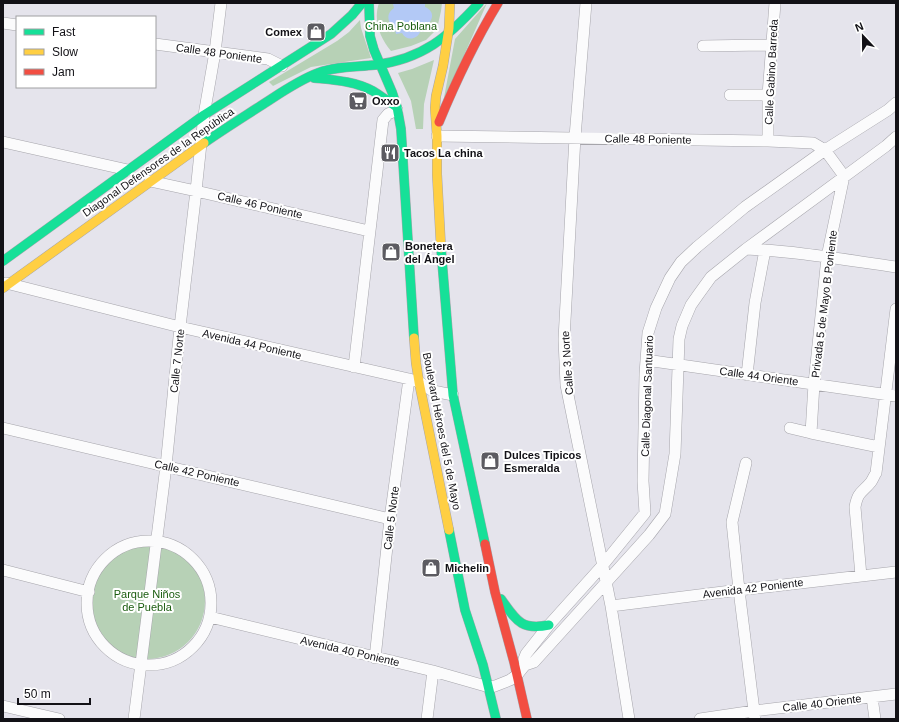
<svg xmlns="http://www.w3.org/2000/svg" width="899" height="722" font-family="Helvetica,sans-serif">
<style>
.green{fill:#b7d1b6}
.water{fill:#b3c9f6}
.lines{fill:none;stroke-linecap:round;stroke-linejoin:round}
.street-casing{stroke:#a6a5ab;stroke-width:12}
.fast-casing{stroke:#a6a5ab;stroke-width:10}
.slow-casing{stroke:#a6a5ab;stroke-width:10}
.jam-casing{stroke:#a6a5ab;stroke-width:10}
.street{stroke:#fbfbfc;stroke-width:11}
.fast{stroke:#16e098;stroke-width:9}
.slow{stroke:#ffcf43;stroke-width:9}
.jam{stroke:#f24e42;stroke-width:9}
.labels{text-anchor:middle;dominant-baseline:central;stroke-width:4;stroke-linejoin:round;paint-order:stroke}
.park-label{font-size:11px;fill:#1a5c0f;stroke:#fff}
.poi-label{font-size:11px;font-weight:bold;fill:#121116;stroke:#fff;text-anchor:start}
.street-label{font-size:11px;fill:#121116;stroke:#fff}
</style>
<rect width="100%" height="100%" fill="#e5e4ec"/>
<path class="green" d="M379 3H442L441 11 437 29 426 40 411 46 391 51C380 38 373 20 379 3Z
M487 3 443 103 455 39Z
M360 20 361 28 371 58 311 67 273 86 269 82 337 41 349 32Z
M434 60 424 104 423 129H416L411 101 398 73 412 69Z
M89 601a58 58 0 1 1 116 0a58 58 0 1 1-116 0Z"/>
<path class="water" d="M398 3H425V7C435 11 434 21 425 26L426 32H420C417 40 406 41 402 33L396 34 395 29C388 23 385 14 394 8L393 4Z"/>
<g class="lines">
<defs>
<path id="street" d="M586 3 575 137 564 339 566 385 611 606 629 719
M3 23 17 25
M155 44 268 59 282 66
M703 46 772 45
M730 95H768
M437 136 768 141 813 143 825 150 844 176 827 257 814 384 811 433
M768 141V95L775 3
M3 142 128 170
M150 181 196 191 369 231
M746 249C796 251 846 260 896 267
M6 283 180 327 409 379 419 382 433 391 453 395
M646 360 896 396
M354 367 383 120 388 114 397 110
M747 375 755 303 765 250
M3 428 390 519
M790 428 811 433 879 447
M746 463 732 522 739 590 755 719
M87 603a62 62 0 1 1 124 0a62 62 0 1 1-124 0Z
M3 570 89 592
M861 576 855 507C858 491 862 493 871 482 873 479 874 476 876 473L896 309
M611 606 739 590 896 572
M210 617 433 671 489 687 495 686 510 680 517 675 525 665 534 662 649 535 665 514 675 454 679 339 682 326 691 305 698 295 711 277 746 249 886 146 896 137
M375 658 390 519 409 379
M525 665 524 659 526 654 549 625 602 566 645 513 643 481 645 374 647 347 648 333 656 308 670 278 681 262 697 247 745 207 825 150 888 110 896 103
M872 697 875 719
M3 706 59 719
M134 719 166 466 180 327 196 191 204 115 215 52 221 3
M427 719 433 671
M700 719 754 711 896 694"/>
<path id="fast" d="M369 3 370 36 374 50 392 92 397 107 401 129 414 338
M314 78C334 80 355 81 373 91 381 96 389 102 397 107
M204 143C224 129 245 116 265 103 282 92 299 80 318 73 336 66 356 67 375 65 423 59 448 37 479 3
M441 248 453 395 485 544
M3 261 204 115 331 34 352 15 362 3
M449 530 465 610 483 665 496 719
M501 599C516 620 521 631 549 625"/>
<path id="slow" d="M441 248 437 174V136L435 108 436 96 443 66 449 28 450 3
M3 288 204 143
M414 338 416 363 419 382 449 530"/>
<path id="jam" d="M439 122C456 81 475 41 498 3
M485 544 495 592 514 662 527 719"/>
</defs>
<use href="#street" class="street-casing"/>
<use href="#fast" class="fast-casing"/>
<use href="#slow" class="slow-casing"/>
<use href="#jam" class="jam-casing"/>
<use href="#street" class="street"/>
<use href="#fast" class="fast"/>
<use href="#slow" class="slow"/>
<use href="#jam" class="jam"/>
</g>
<defs>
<symbol id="shop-square" viewBox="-11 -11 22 22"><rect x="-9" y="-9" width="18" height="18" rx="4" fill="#5c5b61" stroke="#fff"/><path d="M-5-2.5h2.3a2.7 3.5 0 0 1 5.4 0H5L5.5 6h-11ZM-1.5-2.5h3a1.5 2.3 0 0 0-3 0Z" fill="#fff"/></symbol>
<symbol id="supermarket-square" viewBox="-11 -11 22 22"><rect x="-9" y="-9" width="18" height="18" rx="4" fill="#5c5b61" stroke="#fff"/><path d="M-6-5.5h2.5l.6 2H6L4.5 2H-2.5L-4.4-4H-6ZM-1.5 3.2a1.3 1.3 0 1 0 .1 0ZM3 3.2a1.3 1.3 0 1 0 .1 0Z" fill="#fff"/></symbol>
<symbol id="restaurant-square" viewBox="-11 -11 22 22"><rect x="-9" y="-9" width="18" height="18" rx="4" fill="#5c5b61" stroke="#fff"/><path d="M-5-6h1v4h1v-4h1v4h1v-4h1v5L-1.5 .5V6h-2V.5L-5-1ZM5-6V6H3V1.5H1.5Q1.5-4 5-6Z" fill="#fff"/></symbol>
</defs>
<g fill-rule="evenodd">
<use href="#shop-square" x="305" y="21" width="22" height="22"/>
<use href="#supermarket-square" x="347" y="90" width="22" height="22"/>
<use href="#restaurant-square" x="379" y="142" width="22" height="22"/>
<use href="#shop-square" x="380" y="241" width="22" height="22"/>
<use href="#shop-square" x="479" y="450" width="22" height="22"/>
<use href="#shop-square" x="420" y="557" width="22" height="22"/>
</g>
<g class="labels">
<g class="park-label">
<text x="401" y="26">China Poblana</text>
<text x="147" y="594">Parque Niños<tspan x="147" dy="13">de Puebla</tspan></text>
</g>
<g class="poi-label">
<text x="302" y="32" text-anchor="end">Comex</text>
<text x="372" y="101">Oxxo</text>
<text x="404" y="153">Tacos La china</text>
<text x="405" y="246">Bonetera<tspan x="405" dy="13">del Ángel</tspan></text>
<text x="504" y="455">Dulces Tipicos<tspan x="504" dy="13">Esmeralda</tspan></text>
<text x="445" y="568">Michelin</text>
</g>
<g class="street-label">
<text transform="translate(219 53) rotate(8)">Calle 48 Poniente</text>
<text transform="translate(771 72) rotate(-87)">Calle Gabino Barreda</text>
<text transform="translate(648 139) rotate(1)">Calle 48 Poniente</text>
<text transform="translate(158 162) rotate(-35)">Diagonal Defensores de la República</text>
<text transform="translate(260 205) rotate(13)">Calle 46 Poniente</text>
<text transform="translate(824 304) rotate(-83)">Privada 5 de Mayo B Poniente</text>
<text transform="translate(252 344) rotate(13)">Avenida 44 Poniente</text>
<text transform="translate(177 361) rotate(-84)">Calle 7 Norte</text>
<text transform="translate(567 363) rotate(-94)">Calle 3 Norte</text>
<text transform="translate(759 376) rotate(8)">Calle 44 Oriente</text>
<text transform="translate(647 396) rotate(-88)">Calle Diagonal Santuario</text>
<text transform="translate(442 431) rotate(79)">Boulevard Héroes del 5 de Mayo</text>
<text transform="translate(197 473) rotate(13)">Calle 42 Poniente</text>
<text transform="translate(391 518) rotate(-83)">Calle 5 Norte</text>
<text transform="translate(753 588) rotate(-7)">Avenida 42 Poniente</text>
<text transform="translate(350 651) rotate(13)">Avenida 40 Poniente</text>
<text transform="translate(822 703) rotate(-7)">Calle 40 Oriente</text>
</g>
</g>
<rect width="899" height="722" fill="none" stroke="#121116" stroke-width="8"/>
<rect x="16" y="16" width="140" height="72" fill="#ffffff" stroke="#a0a0a2"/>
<rect x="24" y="29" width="20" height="6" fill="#16e098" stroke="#a0a0a2"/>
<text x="52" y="36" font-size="12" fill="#121116">Fast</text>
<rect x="24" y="49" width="20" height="6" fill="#ffcf43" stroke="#a0a0a2"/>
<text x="52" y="56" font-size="12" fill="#121116">Slow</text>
<rect x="24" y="69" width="20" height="6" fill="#f24e42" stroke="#a0a0a2"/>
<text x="52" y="76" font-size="12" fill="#121116">Jam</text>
<g transform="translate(863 36) rotate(338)" stroke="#ffffff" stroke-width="3" paint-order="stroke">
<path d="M0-3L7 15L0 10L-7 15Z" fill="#121116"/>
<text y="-6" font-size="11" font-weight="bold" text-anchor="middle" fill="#121116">N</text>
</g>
<path d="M18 698v6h72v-6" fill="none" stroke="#121116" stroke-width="2"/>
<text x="24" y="698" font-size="12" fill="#121116" stroke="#ffffff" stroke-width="3" paint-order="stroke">50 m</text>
</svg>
